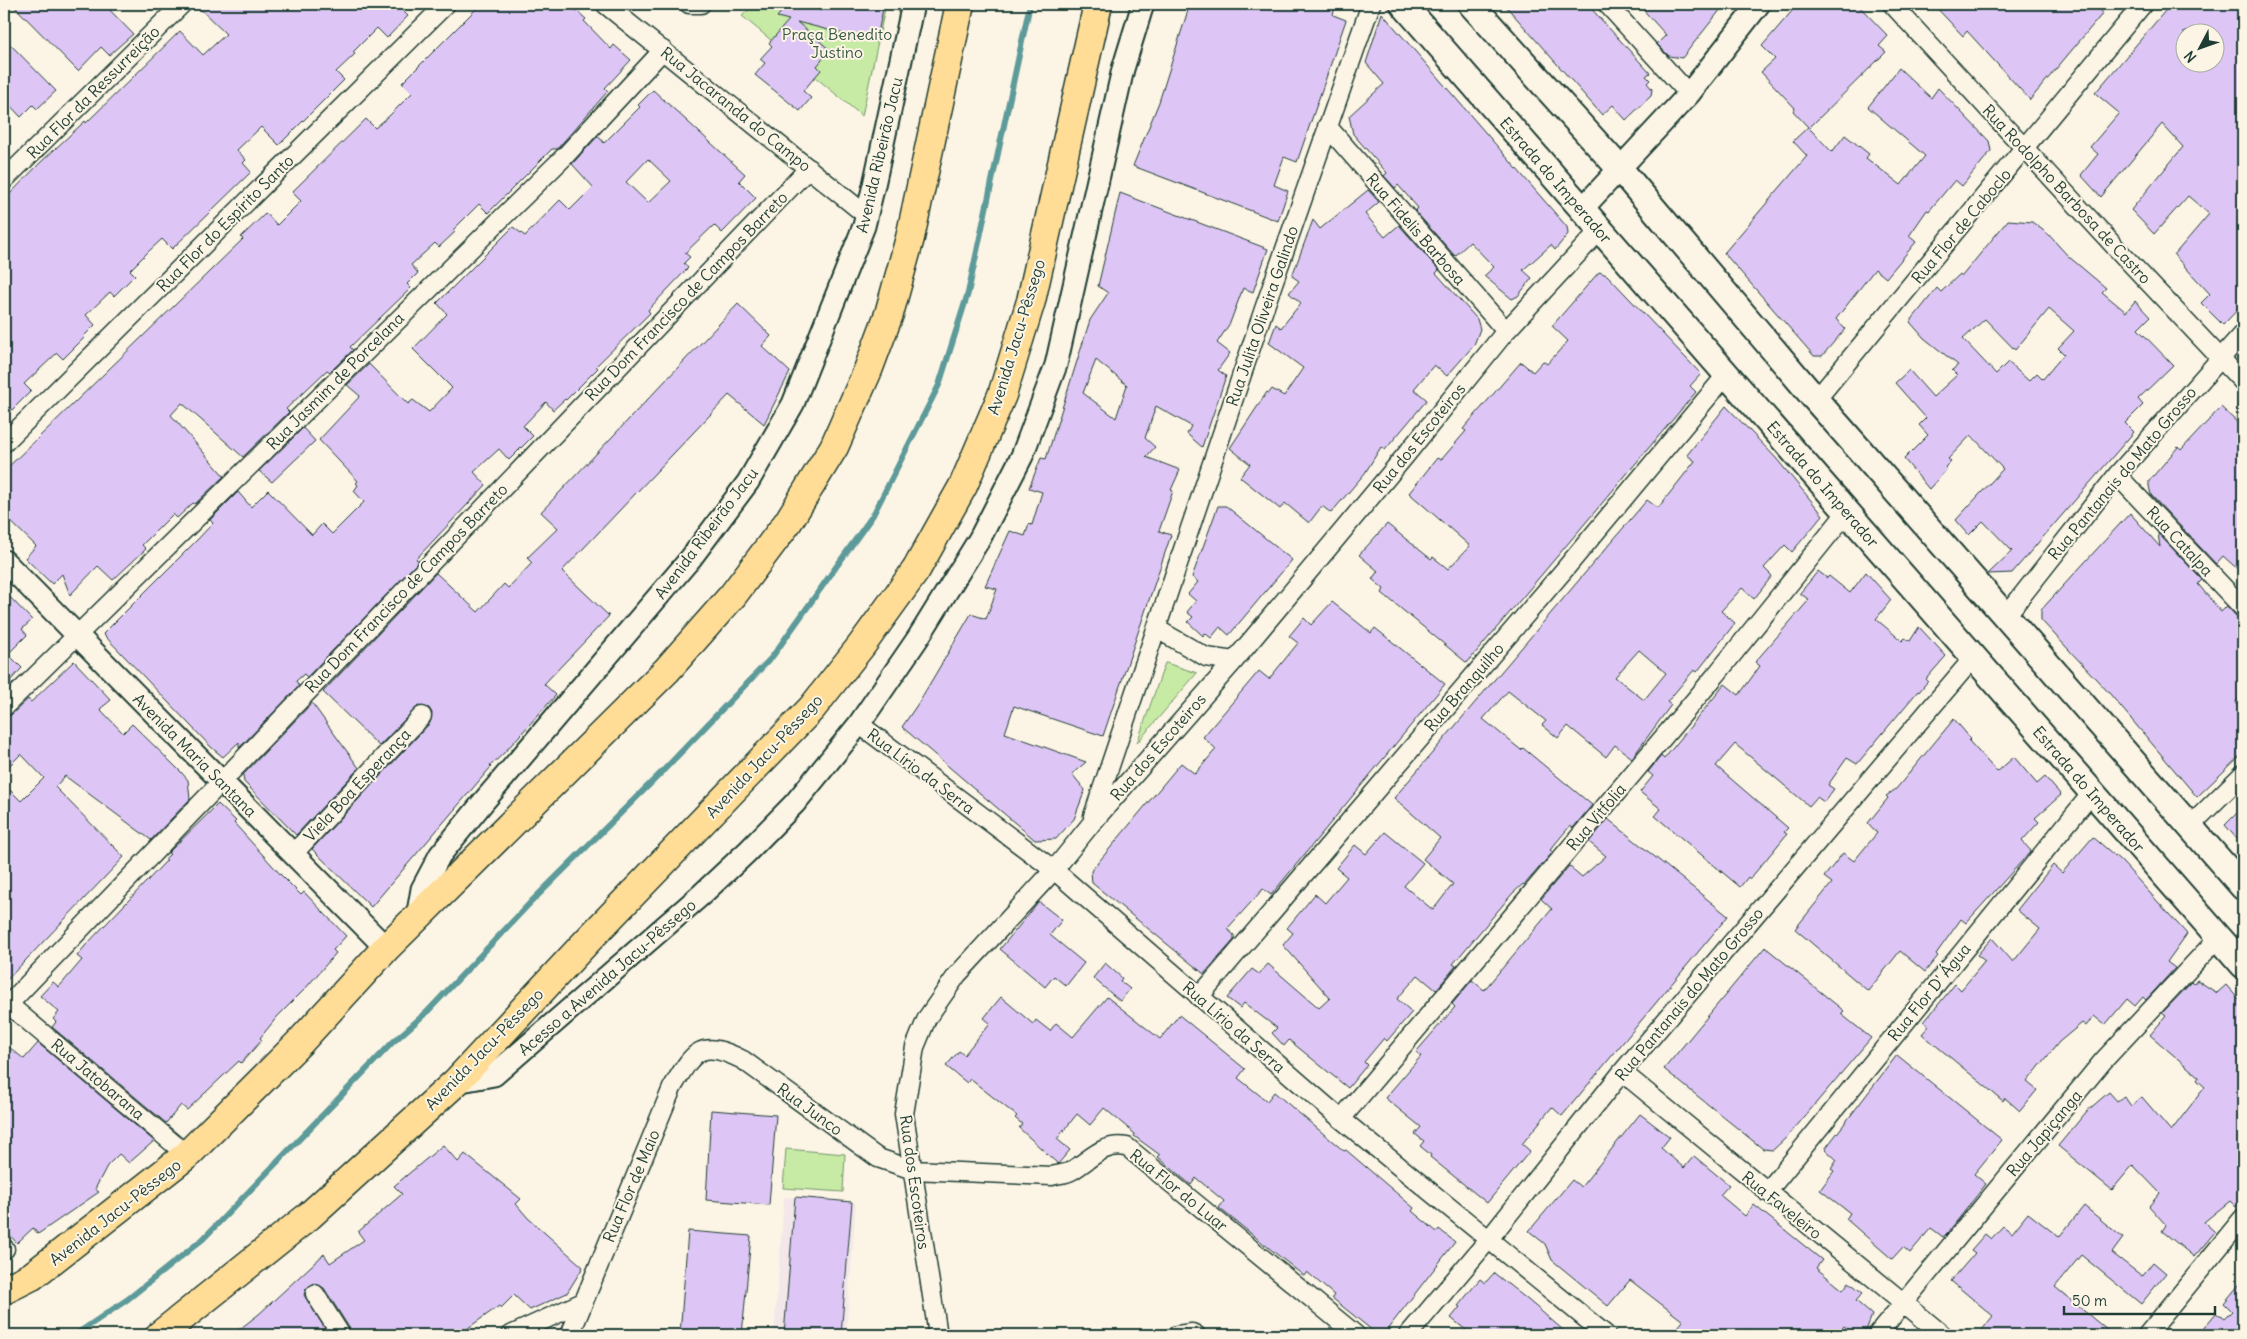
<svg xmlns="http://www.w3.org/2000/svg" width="2247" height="1339" font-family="Delius,sans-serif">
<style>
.built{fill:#f3e7ea}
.green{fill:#c7eaa4;stroke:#73946c}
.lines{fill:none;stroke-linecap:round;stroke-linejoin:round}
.stream{stroke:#5d9a9a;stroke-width:6}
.building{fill:#ddc6f6;stroke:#1f3d34;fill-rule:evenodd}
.minor-casing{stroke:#1f3d34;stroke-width:21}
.tertiary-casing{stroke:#1f3d34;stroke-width:25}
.secondary-casing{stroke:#1f3d34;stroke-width:29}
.trunk-casing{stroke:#1f3d34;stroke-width:31}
.minor{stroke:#fcf5e5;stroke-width:18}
.tertiary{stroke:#fcf5e5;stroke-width:21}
.secondary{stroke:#fcf5e5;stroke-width:25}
.trunk{stroke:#ffdd96;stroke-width:28}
.labels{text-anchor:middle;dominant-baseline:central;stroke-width:4;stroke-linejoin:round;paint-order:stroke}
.park-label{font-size:16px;fill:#385745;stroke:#fcf5e5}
.street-label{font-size:16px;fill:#1f3d34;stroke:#fcf5e5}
</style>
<rect width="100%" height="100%" fill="#fcf5e5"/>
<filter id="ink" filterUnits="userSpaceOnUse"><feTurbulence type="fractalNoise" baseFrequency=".02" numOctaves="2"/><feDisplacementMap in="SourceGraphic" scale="10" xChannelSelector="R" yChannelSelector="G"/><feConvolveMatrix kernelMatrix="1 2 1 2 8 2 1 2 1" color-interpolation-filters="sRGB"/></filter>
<g filter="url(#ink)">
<path class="built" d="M784 1197 856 1203 846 1335H774Z"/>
<path class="green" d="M754 4H886L862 116 742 16Z
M1166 663 1197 673 1137 743 1165 663Z
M786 1149 845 1154 843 1192 783 1188Z"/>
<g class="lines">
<path class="stream" d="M75 1335 128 1299 203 1239 392 1043 427 1012 531 902 661 773 772 657 873 515 939 385 968 293 1030 4"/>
</g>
<path class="building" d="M12 4H98L101 7 104 4 133 34 109 55 101 47 78 71Z
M195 4H396L408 16 387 38 377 28 353 52 355 54 336 72 344 80 279 145 261 127 237 150 246 160 243 163 251 172 172 249 162 239 149 251 130 270 135 275 114 296 110 292 86 315 95 325 84 336 85 337 63 359 57 353 24 384 31 391 4 418V200L40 163 85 121 86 123 180 31 203 55 226 34Z
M481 4H569L586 19 584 21 611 49 614 45 631 60 605 88 608 91 557 149H552L488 213 479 204 453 230 455 232 439 247 435 243 411 265 418 273 407 284 411 288 350 347 353 350 330 372 327 370 286 409 289 412 243 457 182 403 171 415 224 476 195 504 193 503 177 518 173 514 142 545 146 549 113 580 98 566 70 595 62 574 52 584 25 558 36 546 4 515V471L243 239 241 237 266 213 277 225 301 201 292 192 366 119 375 128 388 117 412 93 402 83Z
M788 4H811L820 11 826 4H864L883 9 876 42 797 22 830 50 817 66 821 70 803 91 811 98 800 111 755 75 765 63 760 59 772 46 769 43 789 20 777 17Z
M1190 4H1336L1333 15 1346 20 1297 162 1284 157 1274 185 1288 191 1278 221 1133 166 1159 102Z
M1504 4H1587L1650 73 1646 76 1650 80 1647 83 1652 89 1651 96 1626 120 1613 105 1602 115Z
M1638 4H1725L1682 58 1669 56 1657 44 1666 35Z
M1798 4H1857L1888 36 1879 46 1886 52 1809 128 1832 152 1845 135 1869 154 1866 158 1901 185 1925 156 1868 107 1899 68 1931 98 1938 88 1989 141 1991 151 1962 186 1955 180 1929 211 1927 210 1909 236 1916 242 1886 278 1875 269 1836 319 1845 329 1822 356H1814L1724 253 1807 156 1793 141 1808 127 1793 111 1795 108 1761 72 1775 59 1762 46Z
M1933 4H2094L2103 13 2030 100 1967 31 1963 36Z
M2171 4H2243V304L2223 325 2201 303 2210 294 2174 255 2209 214 2188 196 2154 234 2131 210 2183 147 2162 124 2101 197 2081 175 2098 154 2090 147 2119 113 2095 93ZM2184 32H2214V62H2184Z
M1382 13 1567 227 1568 234 1555 250 1551 245 1523 270 1532 278 1518 296 1512 299 1484 276 1494 267 1470 242 1455 256 1415 211 1418 208 1398 185 1395 188 1384 176 1387 173 1353 134 1349 116 1384 84 1366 63Z
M4 38 56 91 37 109 33 105 21 117 4 99Z
M653 90 745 174 739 181 756 198 722 233 714 225 685 253 690 257 684 263 688 268 648 310 650 313 596 366 598 368 566 400 565 399 553 410 546 402 523 426 533 436 509 460 499 449 474 472 486 485 416 559 419 561 307 677 304 674 296 681 299 686 239 748V742L223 757 212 748 103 634 198 539 213 523 210 520 238 492 251 507 268 490 312 535 322 524 332 534 364 502 354 491 358 485 356 483 358 481 319 440 360 396 347 385 369 364 408 404 413 400 429 412 452 388 413 349 447 314 437 303 513 227 525 236 560 200 570 210 593 187 572 164 598 136 604 143 640 107 638 105ZM648 159 671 181 648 203 626 182Z
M1368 190 1379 202 1365 214 1385 237 1399 225 1439 270 1436 273 1477 319 1480 329 1474 345 1447 376 1434 365 1414 389 1427 400 1385 450 1381 447 1365 473 1331 513 1322 506 1309 523 1285 503 1280 509 1240 477 1250 464 1230 448 1267 392 1269 393 1272 389 1284 396 1303 368 1269 343 1276 324 1281 328 1301 303 1289 293 1299 281 1292 276 1313 220 1320 229Z
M1120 193 1268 249 1253 292 1243 288 1230 323 1217 343 1230 353 1218 370 1226 376 1202 447 1187 434 1191 426 1156 406 1145 438 1155 447 1146 457 1180 470 1171 490 1173 491 1159 531 1171 535 1103 736 1014 706 1005 733 1086 762 1072 774 1085 790 1074 819 1056 839 1035 840 902 727 919 702 971 614 986 619 997 589 985 586 1010 531 1025 536 1029 524 1032 525 1042 492 1029 488 1041 458 1046 459 1090 320 1108 293 1098 286ZM1096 360 1127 385 1116 418 1083 393Z
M2008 220 2032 222 2048 234 2068 256 2106 288 2102 292 2126 312 2135 301 2150 317 2138 329 2173 365 2138 399 2143 405 2125 423 2134 432 2012 573 1988 574 2012 551 1983 521 1969 535 1956 520 2003 469 1971 435 1948 459 1951 461 1945 467 1947 469 1929 489 1904 459 1928 435 1919 425 1926 418 1895 383 1909 370 1933 397 1957 375 1952 370 1958 365 1924 338 1910 322 1937 288 1941 292 1960 274 1962 276ZM2049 309 2074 331 2058 348 2064 354 2043 379 2037 373 2029 381 2008 362 1996 374 1963 339 1985 319 2015 350Z
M1599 272 1607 275 1701 374 1690 386 1696 392 1467 663 1382 593 1384 589 1372 579 1378 571 1359 555 1387 524 1431 559 1433 557 1448 569 1470 546 1409 493 1437 458 1441 460 1466 431 1463 429 1521 362 1533 372 1543 361 1547 364 1568 341 1552 326Z
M738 304 771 336 762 346 790 372 764 424 729 395 562 571 609 616 544 684 556 695 503 754 490 766 491 767 371 907 312 849 430 723 432 713 429 708 418 706 379 746 323 692 436 573 478 612 504 584 508 588 532 563 527 558 558 528 541 512Z
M1726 406 1775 457 1823 515 1792 552 1785 545 1764 568 1772 576 1754 599 1742 588 1721 611 1735 623 1697 672 1694 670 1667 702 1671 705 1632 758 1615 745 1606 757 1568 726 1558 738 1542 725 1546 721 1508 691 1483 719 1521 750 1523 748 1592 805 1573 828 1570 826 1550 850 1553 852 1524 885 1523 884 1512 894 1491 919 1453 964 1456 966 1436 990 1418 975 1397 999 1412 1012 1387 1041 1384 1038 1364 1062 1367 1065 1348 1088 1289 1040 1284 1046 1272 1033 1277 1028 1244 1003 1240 1008 1227 998 1252 969 1259 974 1268 964 1319 1008 1330 998 1283 945 1293 933 1287 928 1315 894 1325 903 1347 877 1336 868 1355 845 1366 854 1385 832 1423 863 1404 886 1433 910 1453 884 1423 859 1440 838 1394 798 1647 500 1658 508 1695 461 1687 455ZM1639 650 1666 673 1644 700 1615 677Z
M2221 407 2243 428V574L2223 556 2216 564 2151 495 2149 486V481L2178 447 2181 450Z
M303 428 315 441 272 482 259 471Z
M1218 506H1226L1292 560 1229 635 1220 627 1211 638 1205 633 1203 636 1188 622 1193 617 1187 612 1196 601 1188 594 1198 582 1192 577Z
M2130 513 2160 547 2158 533 2202 580 2198 584 2221 612 2227 606 2236 616 2243 618V693L2235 703 2243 711V732L2238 738 2243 744V753L2197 797 2110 694 2041 620V610Z
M1818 571 1827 578 1829 576 1850 593 1866 572 1891 600 1876 619 1902 641 1905 638 1910 641 1919 627 1946 656 1926 679 1928 681 1919 692 1918 691 1857 764 1847 758 1828 785 1834 789 1824 802 1817 797 1809 806 1735 744 1716 766 1788 828 1784 832 1787 834 1750 879 1748 877 1740 887 1655 816 1661 809 1640 792 1653 776 1648 772 1661 756 1664 759 1725 684 1739 695 1760 666 1755 662 1809 600 1800 593Z
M4 591 32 620 22 629 27 635 8 654 22 668 10 681 13 684 4 692Z
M1332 602 1371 633 1375 628 1445 684 1271 895 1263 889 1227 929 1234 935V940L1204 974 1092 883 1091 871 1181 763 1195 774 1216 749 1203 737 1259 671 1269 679 1298 643 1289 636 1304 618 1311 625Z
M74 661 111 700 100 709 123 733 132 724 181 772 188 780 190 799 151 840 65 776 55 787 124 857 4 983V784L21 801 44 778 21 754 4 771V717L11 715 28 699 31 702Z
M312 703 359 768 296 835 244 782 243 775Z
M1954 719 1971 739 1969 741 1997 772 2014 757 2037 784 2045 777 2061 795 2035 818 2039 822 2022 841 2031 851 1966 923 1961 919 1936 954 1938 956 1925 972 1900 951 1868 991 1795 929 1832 883 1824 877 1843 853 1854 861 1877 833 1868 823 1888 798 1886 796 1896 789Z
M218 804 236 821 234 823 281 875 301 895 304 892 346 936 333 950 336 953 305 989 277 1017 260 1038 262 1040 241 1063 239 1061 187 1110 181 1105 166 1123 52 1027 56 1022 53 1019 59 1012 40 996 53 982 59 987 82 960 77 956 85 946 167 860 165 859 170 854 168 853Z
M2243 807V846L2225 825Z
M1608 819 1728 916 1562 1116 1552 1107 1522 1144 1530 1151 1487 1203 1430 1157 1431 1155 1420 1146 1424 1141 1415 1134 1421 1127 1385 1098 1421 1056 1416 1052 1455 1007 1452 1004 1472 980 1484 990 1552 909 1541 899 1569 866 1582 877 1606 856 1589 842Z
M2093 837 2121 861 2187 934 2167 962 2175 968 2146 1000 2143 997 2135 1006 2127 999 2105 1025 2094 1016 2086 1026 2082 1023 2059 1042 2027 1082 2037 1090 2020 1111 2005 1098 2003 1101 1922 1034 1929 1026 1924 1022 1955 984 1961 990 1985 961 1977 955 1992 938 2013 962 2040 929 2017 910 2053 865 2062 873Z
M1039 902 1062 920 1050 935 1084 963 1066 986 1054 976 1045 987 1000 949Z
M1765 947 1844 1011 1841 1014 1871 1038 1789 1135 1773 1150 1763 1149 1664 1069Z
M1105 963 1122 978 1120 981 1130 989 1120 1001 1093 978Z
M2197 980 2217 993 2226 985 2243 1004V1198L2236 1207 2230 1201 2204 1222 2215 1232 2194 1257 2162 1231 2166 1225 2149 1206 2160 1193 2133 1165 2112 1190 2058 1146 2087 1111 2109 1092 2117 1101 2124 1096 2131 1106 2142 1097 2171 1131 2205 1087 2197 1080 2199 1077 2150 1035 2166 1016 2162 1013 2192 982 2194 984Z
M1001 997 1033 1024 1036 1020 1050 1031 1056 1023 1073 1037 1107 997 1160 1039 1179 1015 1245 1069 1238 1078 1267 1101 1274 1092 1344 1151 1346 1150 1414 1208 1412 1211 1437 1232 1439 1229 1455 1242 1383 1335H1378L1332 1298 1334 1295 1307 1272 1304 1276 1219 1208 1224 1201 1196 1178 1191 1185 1158 1157 1160 1155 1134 1136 1135 1134 1104 1108 1090 1125 1077 1114 1057 1139 1070 1150 1058 1164 1019 1128 1022 1124 1015 1118 1017 1116 970 1079 967 1083 946 1066 959 1051 964 1055 990 1023 984 1018Z
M4 1043 24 1059 38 1043 154 1141 129 1163 119 1154 107 1166 95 1189 99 1192 38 1234 33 1228 17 1243 4 1229Z
M1897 1055 2002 1140 1974 1174 1986 1184 1949 1231 1943 1237 1931 1228 1910 1253 1903 1247 1892 1259 1846 1219 1850 1213 1820 1190 1834 1171 1831 1169 1837 1160 1825 1149Z
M711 1110 776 1115 769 1205 706 1200Z
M1640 1114 1670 1137 1661 1148 1684 1168 1694 1156 1729 1185 1720 1195 1745 1216 1754 1205 1822 1260 1816 1268 1843 1290 1849 1282 1863 1293 1856 1301 1872 1315 1867 1328 1860 1335H1854L1844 1326 1836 1335H1755L1747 1329 1742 1335H1688L1678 1327 1683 1321 1630 1280 1608 1306 1552 1260 1545 1244 1529 1231 1572 1180 1581 1187Z
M443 1145 458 1162 465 1154 521 1199 516 1204 528 1218 583 1267 567 1293 530 1310 514 1295 501 1308 499 1306 468 1328 472 1335H352L350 1329 324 1288 314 1283 306 1289 304 1295 329 1335H232L259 1314 324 1254 330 1263 364 1240 358 1232 402 1194 394 1186Z
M795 1197 852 1202 841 1335H784Z
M2084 1206 2123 1238 2112 1253 2142 1276 2153 1262 2166 1273 2141 1304 2081 1255 2055 1287 2113 1335H1978L1993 1316 1951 1281 1975 1253 1971 1250 1985 1234 1991 1239 2003 1226 2012 1233 2028 1213 2059 1237Z
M688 1231 751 1236 742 1335H680Z
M1494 1273 1528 1300 1569 1335H1472L1451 1318 1460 1307 1458 1306 1480 1279 1485 1283Z
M2243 1280V1330L2241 1333 2243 1335H2198L2216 1313 2224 1319 2232 1311 2224 1303Z"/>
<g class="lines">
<defs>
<path id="minor" d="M605 4 866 215
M689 4H701
M1607 4 1689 94
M1892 4 2117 249 2243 382
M1327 126 1506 331
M4 180 182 4
M1816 400 2143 4
M4 443 446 4
M2117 475 2243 608
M2005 617 2117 475 2243 333
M1157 629 1206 657 1234 661
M4 707 565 156 663 50
M859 724 1054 870 1341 1119 1606 1335
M1093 816 1264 309 1371 4
M2190 826 2243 774
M293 854 422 716
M1199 997 1565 569 1727 374
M8 1004 187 1155
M4 1009 809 168
M1622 1072 1943 1335
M1341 1119 1716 675 1847 512
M1767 1192 2092 793
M4 1248 5 1249
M315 1294 341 1335
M511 1335 583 1302
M570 1335 672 1088C694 1051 700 1038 743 1060L878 1158 913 1170 1052 1176C1058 1174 1066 1174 1071 1171 1090 1160 1103 1142 1127 1147L1356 1335
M938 1335 904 1114 915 1047 927 1018 957 975 1054 870 1091 824 1234 661 1405 456 1506 331 1599 231
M1177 1335 1192 1333 1196 1335
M1408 1335 1489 1239 1622 1072 1974 657
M1877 1335 2103 1061 2219 937
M2147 1335 2243 1218"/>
<path id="tertiary" d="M1581 210 1689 94 1759 4
M4 561 386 948
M417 918 422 889 440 855 484 801 691 558 748 482 793 404 864 226 874 185 913 4
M456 1082 494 1075 701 895 747 852 795 803 859 724 918 638 980 538 1022 456 1056 365 1123 69 1143 4"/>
<path id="secondary" d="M1403 4 2243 965
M1471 4 1620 169 1816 400 2243 887"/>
<path id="trunk" d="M4 1290 32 1276 187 1155 300 1042 386 948 667 670 733 595 788 522 834 447 868 370 889 314 910 238 960 4
M160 1335 309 1216 456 1082 590 938 812 708 861 646 916 570 963 486 1002 395 1031 301 1098 4"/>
</defs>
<use href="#minor" class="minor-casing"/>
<use href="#tertiary" class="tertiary-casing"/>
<use href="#secondary" class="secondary-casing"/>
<use href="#trunk" class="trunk-casing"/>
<use href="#minor" class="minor"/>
<use href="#tertiary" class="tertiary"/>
<use href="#secondary" class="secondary"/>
<use href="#trunk" class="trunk"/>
</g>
</g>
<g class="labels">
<g class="park-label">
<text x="837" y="34">Praça Benedito<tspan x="837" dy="18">Justino</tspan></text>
</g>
<g class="street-label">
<text transform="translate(93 92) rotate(-45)">Rua Flor da Ressurreição</text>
<text transform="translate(736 109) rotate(39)">Rua Jacaranda do Campo</text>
<text transform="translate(879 155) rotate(-77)">Avenida Ribeirão Jacu</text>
<text transform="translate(1556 180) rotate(49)">Estrada do Imperador</text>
<text transform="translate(2067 194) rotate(47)">Rua Rodolpho Barbosa de Castro</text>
<text transform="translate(225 223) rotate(-45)">Rua Flor do Espírito Santo</text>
<text transform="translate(1961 226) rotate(-50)">Rua Flor de Caboclo</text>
<text transform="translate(1416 229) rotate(49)">Rua Fidelis Barbosa</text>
<text transform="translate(686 296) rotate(-46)">Rua Dom Francisco de Campos Barreto</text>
<text transform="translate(1262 316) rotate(-71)">Rua Julita Oliveira Galindo</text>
<text transform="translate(1016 337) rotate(-73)">Avenida Jacu-Pêssego</text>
<text transform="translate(335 381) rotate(-45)">Rua Jasmim de Porcelana</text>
<text transform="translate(1419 438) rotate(-51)">Rua dos Escoteiros</text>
<text transform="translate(2122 473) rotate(-50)">Rua Pantanais do Mato Grosso</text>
<text transform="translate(1823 484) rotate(49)">Estrada do Imperador</text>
<text transform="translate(706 533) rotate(-53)">Avenida Ribeirão Jacu</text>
<text transform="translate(2180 541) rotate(47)">Rua Catalpa</text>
<text transform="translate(406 588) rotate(-46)">Rua Dom Francisco de Campos Barreto</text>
<text transform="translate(1464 687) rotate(-49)">Rua Branquilho</text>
<text transform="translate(1158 747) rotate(-49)">Rua dos Escoteiros</text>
<text transform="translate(195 755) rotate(45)">Avenida Maria Santana</text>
<text transform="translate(764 756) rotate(-47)">Avenida Jacu-Pêssego</text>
<text transform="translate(921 771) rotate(37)">Rua Lírio da Serra</text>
<text transform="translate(357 785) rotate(-47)">Viela Boa Esperança</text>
<text transform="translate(2089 789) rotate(49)">Estrada do Imperador</text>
<text transform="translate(1596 817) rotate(-50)">Rua Vitfolia</text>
<text transform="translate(607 977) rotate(-41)">Acesso a Avenida Jacu-Pêssego</text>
<text transform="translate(1929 992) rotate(-51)">Rua Flor D' Água</text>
<text transform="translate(1689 994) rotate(-50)">Rua Pantanais do Mato Grosso</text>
<text transform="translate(1234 1027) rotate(41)">Rua Lírio da Serra</text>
<text transform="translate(484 1049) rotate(-46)">Avenida Jacu-Pêssego</text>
<text transform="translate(98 1079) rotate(40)">Rua Jatobarana</text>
<text transform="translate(810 1109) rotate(36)">Rua Junco</text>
<text transform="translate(2044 1133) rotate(-50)">Rua Japiçanga</text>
<text transform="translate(915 1182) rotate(82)">Rua dos Escoteiros</text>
<text transform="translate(631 1186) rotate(-67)">Rua Flor de Maio</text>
<text transform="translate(1179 1190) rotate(39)">Rua Flor do Luar</text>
<text transform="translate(1782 1205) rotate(39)">Rua Faveleiro</text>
<text transform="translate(115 1212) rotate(-38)">Avenida Jacu-Pêssego</text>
</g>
</g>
<rect width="2247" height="1339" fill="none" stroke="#fcf5e5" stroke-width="20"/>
<rect x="10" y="10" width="2227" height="1319" fill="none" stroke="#1f3d34" stroke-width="2" filter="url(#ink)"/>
<g transform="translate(2200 48) rotate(229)"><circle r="24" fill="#fcf5e5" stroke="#a4ab9e"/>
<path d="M0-4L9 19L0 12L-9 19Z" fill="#1f3d34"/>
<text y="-8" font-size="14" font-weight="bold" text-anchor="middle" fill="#1f3d34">N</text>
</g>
<path d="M2064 1306v8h151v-8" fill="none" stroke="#1f3d34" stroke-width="2.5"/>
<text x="2072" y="1306" font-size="15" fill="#1f3d34" stroke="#fcf5e5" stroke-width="4" paint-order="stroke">50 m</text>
</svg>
